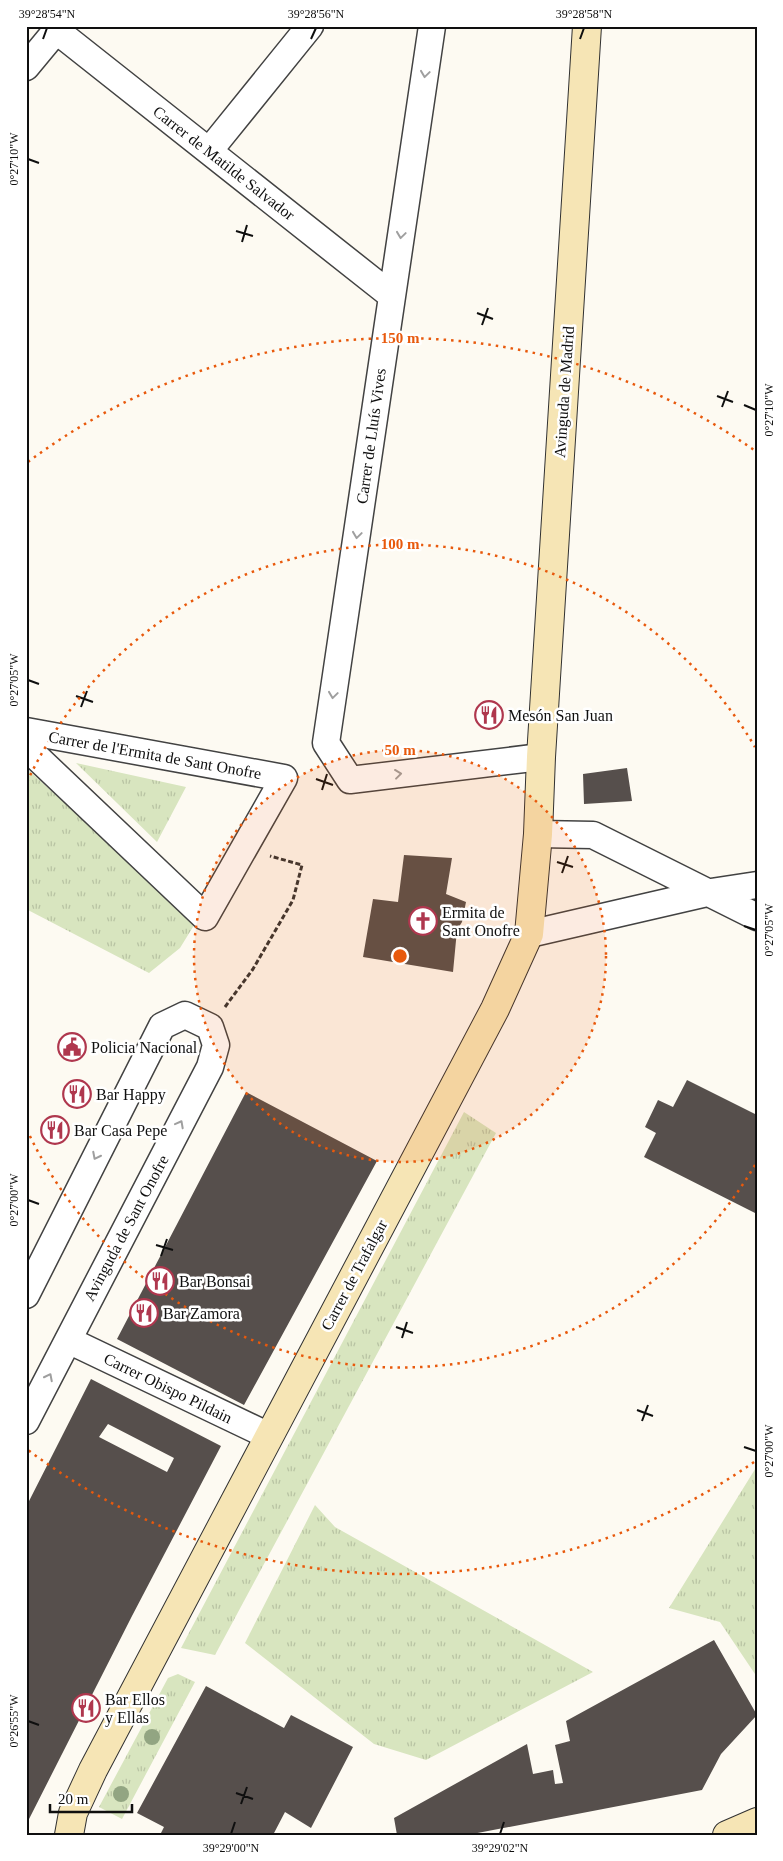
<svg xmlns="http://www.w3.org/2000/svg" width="783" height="1861" font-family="Georgia,serif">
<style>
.grass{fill:url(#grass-tufts)}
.building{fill:#564f4c;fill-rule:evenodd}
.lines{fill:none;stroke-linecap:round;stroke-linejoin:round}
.street-casing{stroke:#424242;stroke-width:29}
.secondary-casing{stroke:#313131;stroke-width:30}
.path{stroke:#313131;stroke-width:3;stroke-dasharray:5 2.5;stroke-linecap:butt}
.street{stroke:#fff;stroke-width:26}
.secondary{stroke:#f6e5b5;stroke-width:28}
.tree{fill:#92a582}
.oneway{stroke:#9f9f9f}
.ticks{fill:none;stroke:#0f0f0f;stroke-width:2}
.ring{fill:none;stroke:#e8590c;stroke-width:2.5;stroke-dasharray:2.5 5}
.labels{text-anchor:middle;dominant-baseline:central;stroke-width:5;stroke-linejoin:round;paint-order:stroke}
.street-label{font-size:16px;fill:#0f0f0f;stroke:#fff}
.poi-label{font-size:16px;fill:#0f0f0f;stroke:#fff;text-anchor:start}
.centre{fill:#e8590c;stroke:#fff;stroke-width:2.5}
.ring-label{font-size:15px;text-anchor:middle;font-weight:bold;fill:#e8590c;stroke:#fff;stroke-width:5;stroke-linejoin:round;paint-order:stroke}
.neatline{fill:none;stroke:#0f0f0f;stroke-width:2}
.ticks-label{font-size:12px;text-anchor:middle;fill:#0f0f0f}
</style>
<defs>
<pattern id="grass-tufts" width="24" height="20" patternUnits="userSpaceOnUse" patternTransform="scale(1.25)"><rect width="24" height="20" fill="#d8e5bf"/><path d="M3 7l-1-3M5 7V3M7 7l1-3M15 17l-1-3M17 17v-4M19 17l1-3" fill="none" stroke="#b8c3a3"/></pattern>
</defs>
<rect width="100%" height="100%" fill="#fdfaf2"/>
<path class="grass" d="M76 763 186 787 157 842Z
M26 768 196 922 180 948 149 973 26 909Z
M464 1112 496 1133 215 1655 181 1648Z
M757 1466V1677L720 1622 669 1608Z
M315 1505 335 1527 593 1672 426 1760 374 1744 245 1643Z
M178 1674 195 1682 122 1819 99 1807 168 1678Z"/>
<path class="building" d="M627 768 632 801 584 804 583 774Z
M404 855 452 858 446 894 466 902 462 922 457 930 453 972 363 957 373 899 398 902Z
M687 1080 757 1115V1214L644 1157 656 1133 645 1127 658 1100 673 1107Z
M246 1092 377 1161 244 1405 117 1339Z
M91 1379 221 1446 132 1616 26 1825V1507ZM108 1424 174 1458 167 1472 99 1437Z
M714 1640 757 1715 721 1754 702 1790 467 1835H397L394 1818 527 1744 533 1774 553 1770 555 1784 563 1783 555 1745 570 1741 566 1721Z
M206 1686 284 1728 291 1715 353 1747 311 1828 285 1812 273 1835H160L164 1827 137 1813Z"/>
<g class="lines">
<defs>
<path id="street" d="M432 26 326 743 350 780 541 757
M57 31 392 296
M26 67 60 26
M209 151 310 26
M26 731 284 778 205 917 26 747
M538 834 593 835 757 917
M529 934 711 892 757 885
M26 1295 162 1026 185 1015 210 1027 216 1045 210 1067 26 1421
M68 1340 269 1436"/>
<path id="secondary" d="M69 1835 73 1813 93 1770 495 1009 529 934 538 834 541 757 587 26
M727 1835 757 1822"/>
</defs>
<use href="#street" class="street-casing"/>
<use href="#secondary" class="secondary-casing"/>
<path class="path" d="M225 1007 253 969 293 900 302 865 270 856"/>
<use href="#street" class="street"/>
<use href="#secondary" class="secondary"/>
</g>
<g class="tree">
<circle cx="152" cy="1737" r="8"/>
<circle cx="121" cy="1794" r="8"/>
</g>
<defs><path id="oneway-chevron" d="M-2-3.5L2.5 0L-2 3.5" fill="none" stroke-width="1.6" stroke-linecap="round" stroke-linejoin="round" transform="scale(1.25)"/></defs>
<g class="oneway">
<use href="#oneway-chevron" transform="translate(425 74) rotate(98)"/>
<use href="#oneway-chevron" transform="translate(401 235) rotate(98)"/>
<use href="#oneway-chevron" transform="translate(357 535) rotate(98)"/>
<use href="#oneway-chevron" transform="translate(333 695) rotate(98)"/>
<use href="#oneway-chevron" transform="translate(398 774) rotate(-7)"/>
<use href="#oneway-chevron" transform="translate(180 1124) rotate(-62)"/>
<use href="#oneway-chevron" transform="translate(96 1156) rotate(117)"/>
<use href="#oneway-chevron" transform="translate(49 1377) rotate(-63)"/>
</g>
<path class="ticks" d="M43 39 47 28M311 39 316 28M580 39 584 28M28 159 39 163M236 231 253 236M242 242 247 225M477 313 493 319M482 325 488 308M717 396 733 402M744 405 756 410M722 407 728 391M28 680 39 684M76 696 93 702M81 707 87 691M316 779 333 785M322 790 327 774M557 862 573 867M562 873 568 856M744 926 756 930M28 1200 39 1204M156 1245 173 1250M161 1256 167 1239M396 1327 413 1333M402 1338 407 1322M637 1410 653 1416M642 1421 648 1405M744 1447 756 1451M28 1721 39 1725M236 1793 253 1799M241 1804 247 1787M231 1834 235 1822M500 1834 504 1822"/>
<circle cx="400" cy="956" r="206" fill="#e8590c" fill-opacity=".12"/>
<g class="ring">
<circle cx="400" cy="956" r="206"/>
<path d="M755 1165A412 412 0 0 1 27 1130M27 782A412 412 0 0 1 755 747"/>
<path d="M754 1462A618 618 0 0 1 28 1450M28 462A618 618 0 0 1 754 450"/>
</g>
<defs>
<symbol id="restaurant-ring" viewBox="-11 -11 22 22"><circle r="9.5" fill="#fff" stroke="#af374e" stroke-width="1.5"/><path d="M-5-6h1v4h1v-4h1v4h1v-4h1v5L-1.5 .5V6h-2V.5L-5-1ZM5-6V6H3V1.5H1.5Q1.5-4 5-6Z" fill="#af374e"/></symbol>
<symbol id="church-ring" viewBox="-11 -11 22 22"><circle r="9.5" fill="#fff" stroke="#af374e" stroke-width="1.5"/><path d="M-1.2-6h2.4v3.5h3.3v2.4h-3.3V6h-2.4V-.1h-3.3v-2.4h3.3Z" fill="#af374e"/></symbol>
<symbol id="civic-ring" viewBox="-11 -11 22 22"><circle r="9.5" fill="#fff" stroke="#af374e" stroke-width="1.5"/><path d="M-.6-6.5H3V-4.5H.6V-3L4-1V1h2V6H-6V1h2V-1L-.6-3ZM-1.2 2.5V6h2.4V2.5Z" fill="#af374e"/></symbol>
</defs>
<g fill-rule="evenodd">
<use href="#restaurant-ring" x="473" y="699" width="32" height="32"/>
<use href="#church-ring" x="407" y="905" width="32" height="32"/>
<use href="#civic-ring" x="56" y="1031" width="32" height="32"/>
<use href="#restaurant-ring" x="61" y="1078" width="32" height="32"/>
<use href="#restaurant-ring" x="39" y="1114" width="32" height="32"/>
<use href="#restaurant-ring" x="144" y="1265" width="32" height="32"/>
<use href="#restaurant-ring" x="128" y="1297" width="32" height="32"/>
<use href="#restaurant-ring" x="70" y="1692" width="32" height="32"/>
</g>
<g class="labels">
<g class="street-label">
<text transform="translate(224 163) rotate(38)">Carrer de Matilde Salvador</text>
<text transform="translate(564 392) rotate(-86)">Avinguda de Madrid</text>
<text transform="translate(371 436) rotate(-82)">Carrer de Lluís Vives</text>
<text transform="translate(155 755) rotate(10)">Carrer de l'Ermita de Sant Onofre</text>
<text transform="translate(126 1228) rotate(-62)">Avinguda de Sant Onofre</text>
<text transform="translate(354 1275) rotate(-62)">Carrer de Trafalgar</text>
<text transform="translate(168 1388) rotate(26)">Carrer Obispo Pildain</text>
</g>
<g class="poi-label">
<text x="508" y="715">Mesón San Juan</text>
<text x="442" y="912">Ermita de<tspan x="442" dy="18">Sant Onofre</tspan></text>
<text x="91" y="1047">Policia Nacional</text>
<text x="96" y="1094">Bar Happy</text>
<text x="74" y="1130">Bar Casa Pepe</text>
<text x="179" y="1281">Bar Bonsai</text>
<text x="163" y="1313">Bar Zamora</text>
<text x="105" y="1699">Bar Ellos<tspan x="105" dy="18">y Ellas</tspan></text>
</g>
</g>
<circle cx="400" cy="956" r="8" class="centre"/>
<g class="ring-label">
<text x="400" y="343">150 m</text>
<text x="400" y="549">100 m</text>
<text x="400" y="755">50 m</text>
</g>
<rect width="783" height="1861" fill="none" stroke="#ffffff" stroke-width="55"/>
<path d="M50 1804v8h82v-8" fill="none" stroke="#0f0f0f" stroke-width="2.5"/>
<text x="58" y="1804" font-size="15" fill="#0f0f0f" stroke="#ffffff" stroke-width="4" paint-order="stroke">20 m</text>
<rect x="28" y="28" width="728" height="1806" class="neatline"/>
<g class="ticks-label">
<text x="47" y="18">39°28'54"N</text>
<text x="316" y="18">39°28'56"N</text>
<text x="584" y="18">39°28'58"N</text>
<text transform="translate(14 159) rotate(-90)" y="4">0°27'10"W</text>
<text transform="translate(769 410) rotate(-90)" y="4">0°27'10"W</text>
<text transform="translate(14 680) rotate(-90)" y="4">0°27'05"W</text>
<text transform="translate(769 930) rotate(-90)" y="4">0°27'05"W</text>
<text transform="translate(14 1200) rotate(-90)" y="4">0°27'00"W</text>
<text transform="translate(769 1451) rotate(-90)" y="4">0°27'00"W</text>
<text transform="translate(14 1721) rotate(-90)" y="4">0°26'55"W</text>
<text x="231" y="1852">39°29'00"N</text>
<text x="500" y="1852">39°29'02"N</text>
</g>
</svg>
